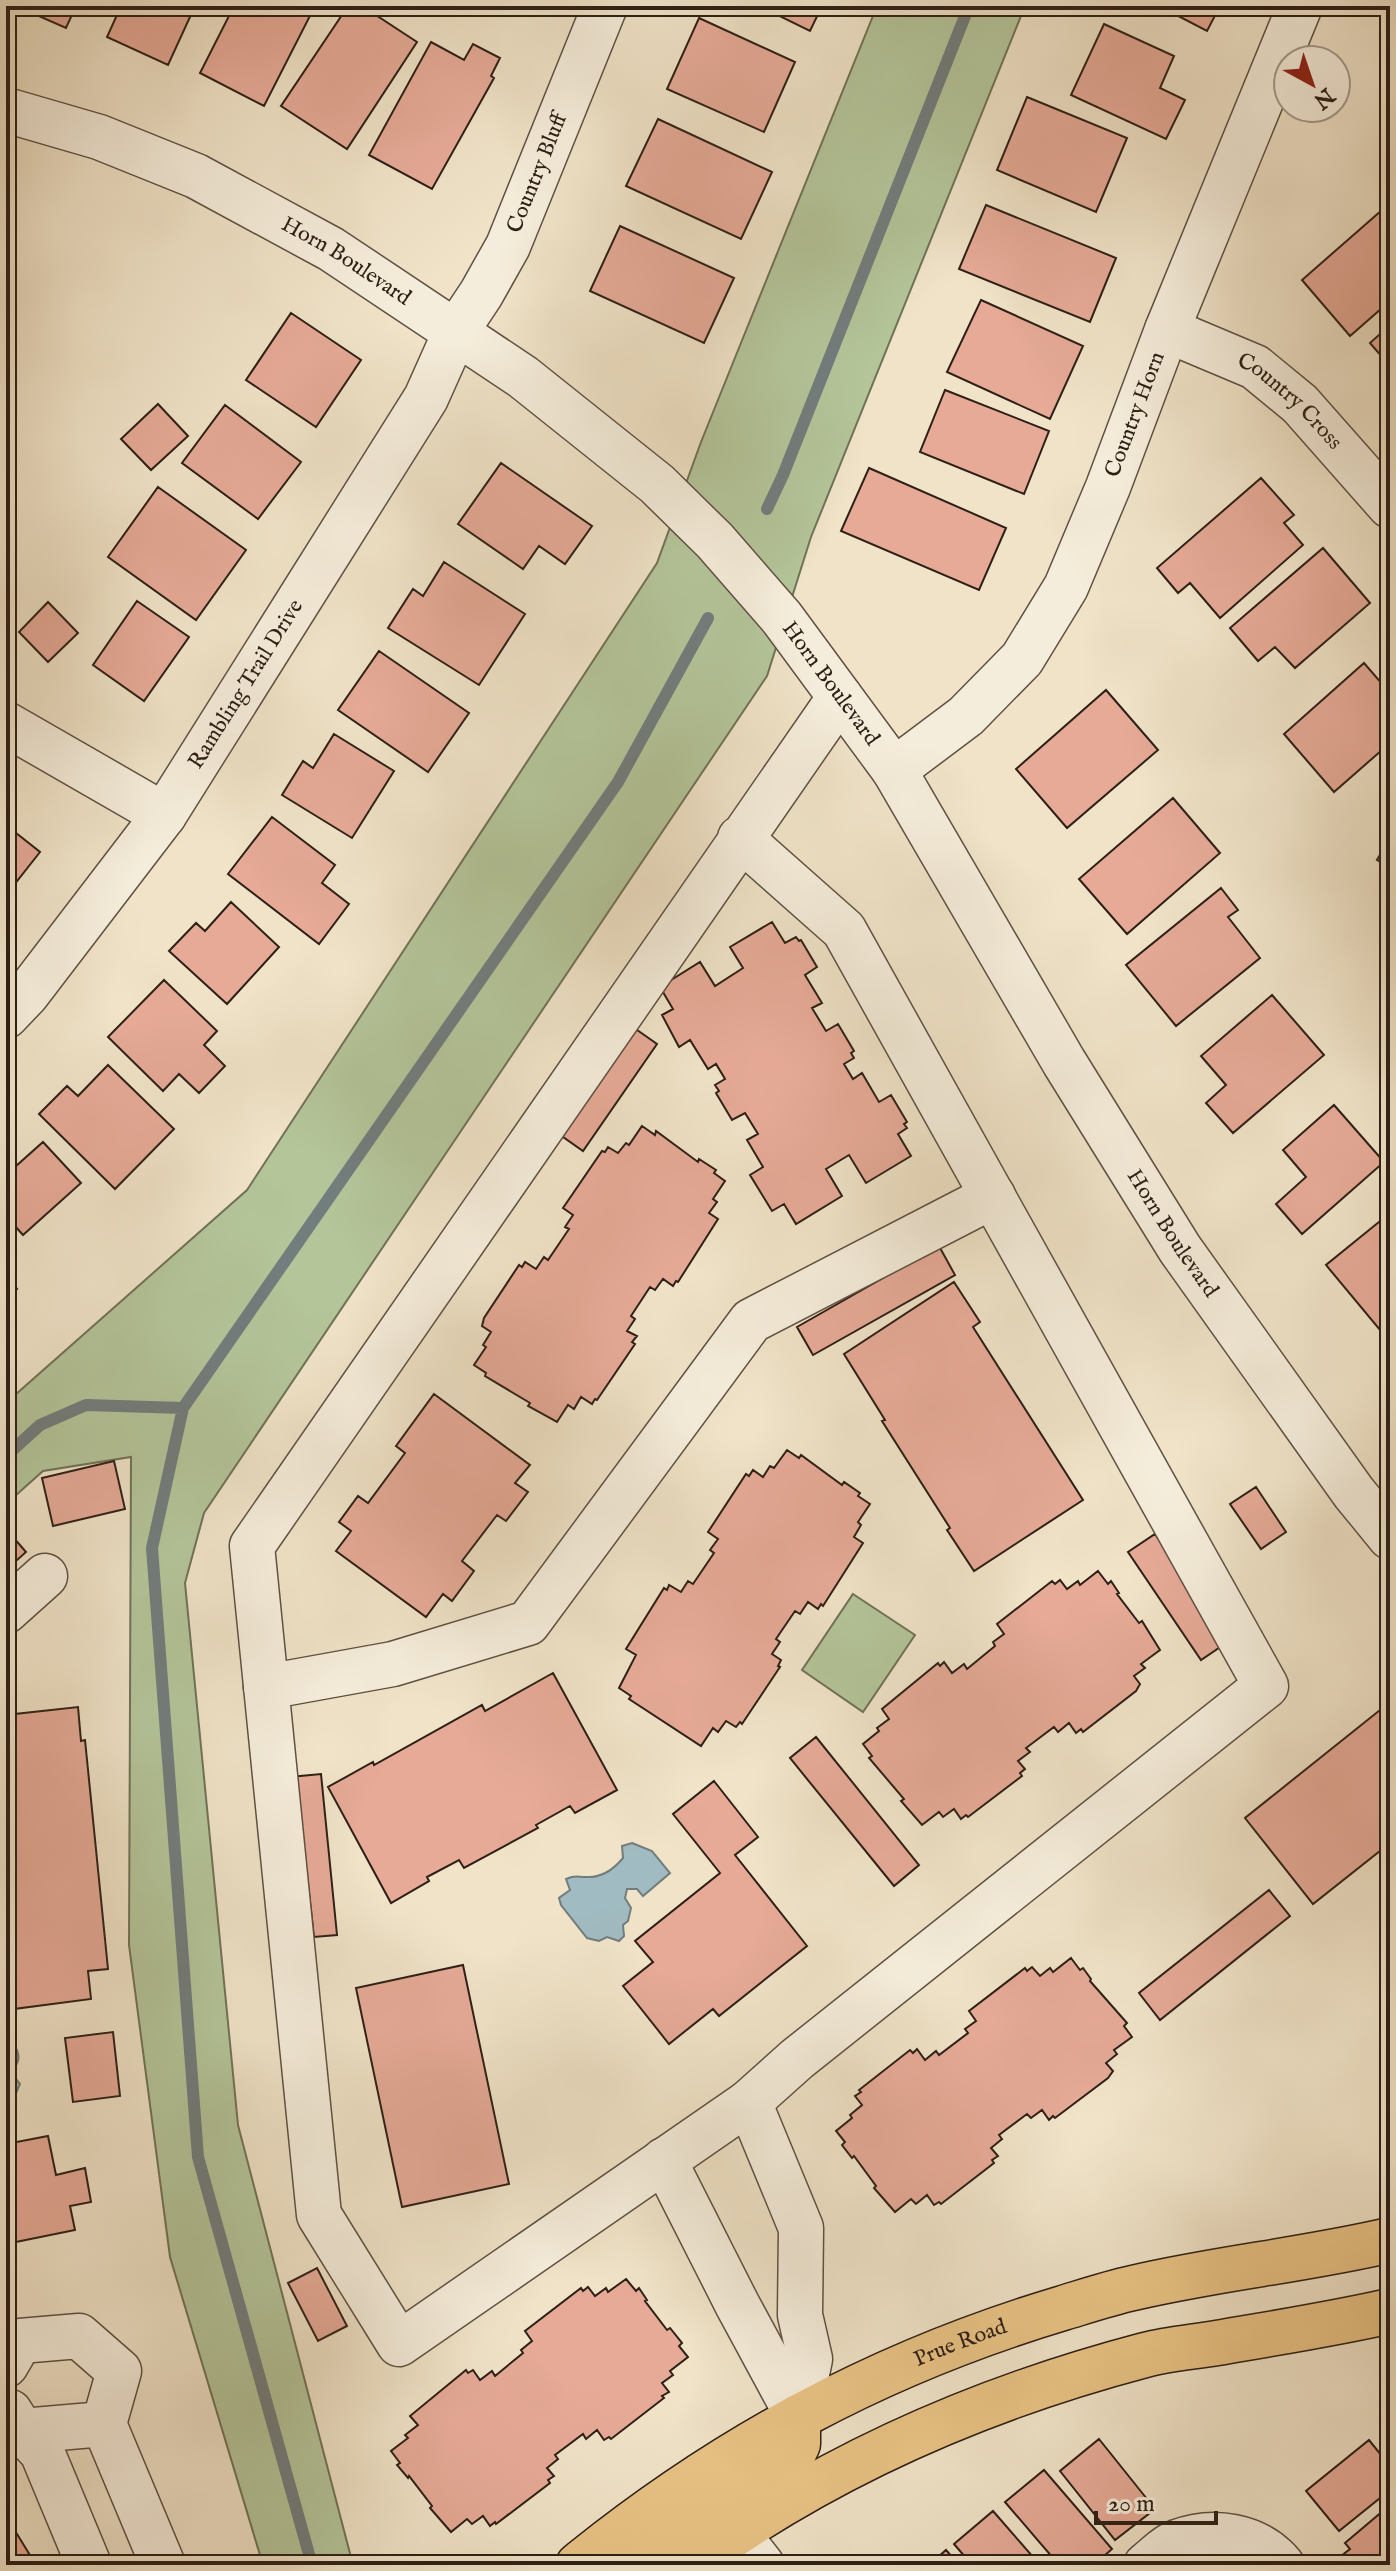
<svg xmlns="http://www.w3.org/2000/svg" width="1396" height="2571" font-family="'IM FELL English',serif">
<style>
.green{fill:#b4c59a;stroke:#707258;stroke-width:2}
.water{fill:#a0bbc1;stroke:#727d7d;stroke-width:2}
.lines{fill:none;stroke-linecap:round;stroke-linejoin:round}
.stream{stroke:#727d7d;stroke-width:12}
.building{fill:#e6aa97;stroke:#2d2017;stroke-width:2}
.minor-casing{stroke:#5e5143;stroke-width:47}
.major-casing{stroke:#2d2017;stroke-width:47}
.minor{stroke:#f5eddb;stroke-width:44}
.major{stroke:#e8c284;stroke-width:44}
.labels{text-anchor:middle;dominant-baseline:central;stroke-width:8;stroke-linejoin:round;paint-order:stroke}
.street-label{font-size:22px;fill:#2d2017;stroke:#f5eddb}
</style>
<rect width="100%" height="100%" fill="#f0e3c8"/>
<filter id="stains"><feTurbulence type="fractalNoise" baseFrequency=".0025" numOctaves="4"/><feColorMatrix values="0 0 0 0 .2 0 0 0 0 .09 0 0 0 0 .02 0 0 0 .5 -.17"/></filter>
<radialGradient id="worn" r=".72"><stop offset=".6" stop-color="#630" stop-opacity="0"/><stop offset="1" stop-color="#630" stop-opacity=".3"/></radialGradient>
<path class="green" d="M877 6H1025L811 537 767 676 204 1513 185 1583 238 2125 353 2565H263L170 2257 129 1945 131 1457 43 1471 6 1504V1403L247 1190 657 563 701 442Z
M853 1594 915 1635 863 1712 802 1670Z"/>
<path class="water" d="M632 1843 652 1851 670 1873 643 1896 637 1889H627L625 1898 631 1908 628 1921 623 1925 624 1936 619 1941 607 1937 599 1941 587 1938 561 1905 559 1898 570 1890 566 1879C575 1875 577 1877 586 1877 602 1878 614 1869 623 1858L622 1846Z
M6 2041 13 2043C22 2056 19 2062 11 2073L20 2084 14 2098 6 2097Z"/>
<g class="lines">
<path class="stream" d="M767 509 783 475 969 6
M6 1456 40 1425 86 1405 183 1408
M312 2565 198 2157 152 1548 183 1408 618 782 708 618"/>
</g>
<path class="building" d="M16 6H76L66 28Z
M121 6H195L168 65 107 37Z
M234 6H315L264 106 200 73Z
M348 6H362L417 42 347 149 281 106Z
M759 6H822L810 31Z
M1159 6H1220L1207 31Z
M699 18 795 62 764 132 667 89Z
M1104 24 1174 56 1160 88 1185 100 1166 139 1071 95Z
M431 42 464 60 473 44 500 58 491 76 494 78 432 189 369 155Z
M1027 97 1127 138 1096 212 997 170Z
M658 119 772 172 741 239 626 186Z
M1390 203V301L1350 336 1302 280Z
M986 205 1116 258 1090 322 959 269Z
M620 226 734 278 704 343 590 291Z
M981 300 1083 346 1050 419 947 372Z
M291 313 361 360 316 427 246 380Z
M1390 325V366L1370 343Z
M945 390 1049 431 1024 494 920 452Z
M158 404 188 436 151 470 121 439Z
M225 405 301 462 258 519 182 463Z
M501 463 592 526 565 564 539 546 523 569 458 524Z
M869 468 1006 528 979 590 841 531Z
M1261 478 1294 515 1284 523 1303 545 1220 618 1190 583 1178 593 1157 568Z
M158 487 246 550 196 620 108 557Z
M1323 548 1370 603 1295 668 1275 647 1258 661 1230 628Z
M444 562 525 614 479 685 388 628 413 589 423 596Z
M137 601 189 637 144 701 93 665Z
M48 602 78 633 48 662 19 632Z
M379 651 469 713 428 772 338 710Z
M1364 663 1390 693V743L1334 792 1284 734Z
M1106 690 1158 750 1067 828 1016 769Z
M334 734 394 771 352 838 282 795 303 761 313 768Z
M1173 798 1220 853 1127 934 1079 879Z
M272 817 335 865 322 883 349 904 319 944 228 874Z
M6 825 40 852 6 895Z
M1390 838V868L1377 860Z
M1221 888 1238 910 1228 917 1260 958 1176 1026 1126 965Z
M231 902 279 947 227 1004 169 951 196 923 205 931Z
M772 922 785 943 796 937 799 941 801 940 817 967 805 975 822 1003 812 1008 826 1031 838 1024 854 1051 851 1053 854 1058 844 1064 853 1079 862 1073 879 1102 891 1095 907 1122 904 1124 907 1128 898 1134 911 1156 866 1183 849 1155 826 1169 842 1196 796 1224 784 1204 772 1211 750 1175 763 1167 747 1140 758 1134 745 1113 732 1120 716 1093 719 1091 715 1085 725 1079 716 1064 708 1069 690 1040 679 1047 662 1015 673 1009 660 987 700 962 715 986 743 968 730 947Z
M164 980 217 1031 204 1045 225 1066 199 1093 179 1074 163 1091 108 1037Z
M1272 995 1324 1055 1233 1133 1206 1103 1226 1085 1201 1056Z
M630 1025 657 1044 583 1151 556 1132Z
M108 1065 174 1129 115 1189 39 1114 67 1086 78 1096Z
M1334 1105 1384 1162 1302 1234 1276 1204 1306 1177 1283 1150Z
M642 1126 655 1135 656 1131 698 1162 699 1159 716 1170 714 1173 725 1181 713 1199 717 1202 709 1213 718 1219 678 1282 676 1281 673 1286 663 1279 655 1290 650 1287 631 1316 635 1319 627 1331 637 1336 632 1342 635 1344 597 1400 595 1399 592 1404 581 1397 574 1409 568 1405 557 1422 528 1406 530 1403 485 1376 486 1373 474 1365 486 1347 483 1345 491 1332 482 1326 484 1318 519 1265 522 1267 525 1262 536 1269 544 1257 548 1260 569 1229 565 1227 573 1215 563 1208 602 1151 605 1152 608 1147 618 1153 626 1143 629 1145Z
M43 1142 81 1183 23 1235 6 1216V1155L16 1166Z
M1390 1213V1342L1326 1265Z
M939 1246 955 1275 813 1355 797 1327Z
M6 1276 17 1289 6 1299Z
M954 1282 980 1322 973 1327 1083 1500 974 1571 947 1530 950 1528 882 1421 885 1420 844 1354Z
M434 1394 530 1465 515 1483 528 1492 506 1521 497 1515 462 1561 474 1571 452 1601 443 1594 426 1617 336 1551 351 1531 339 1522 358 1496 368 1503 405 1453 396 1446Z
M787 1450 799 1458 801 1455 842 1485 844 1482 860 1493 858 1496 870 1504 858 1522 861 1525 854 1537 863 1543 823 1606 821 1604 818 1609 808 1602 800 1614 795 1611 776 1639 780 1642 772 1654 781 1660 778 1666 780 1667 742 1724 740 1722 736 1727 726 1721 718 1732 713 1728 701 1746 629 1699 631 1696 619 1688 636 1655 626 1649 664 1588 667 1590 669 1585 681 1592 688 1581 693 1584 714 1553 710 1550 718 1539 708 1532 746 1474 749 1476 753 1470 763 1477 770 1466 774 1468Z
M114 1461 125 1509 53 1526 42 1478Z
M1256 1487 1286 1532 1261 1549 1230 1504Z
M6 1529 26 1552 6 1570Z
M1155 1534 1229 1641 1201 1660 1128 1552Z
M1098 1571 1108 1584 1111 1581 1119 1593 1117 1594 1139 1623 1142 1621 1160 1650 1141 1664 1145 1668 1134 1676 1140 1684 1136 1691 1083 1732 1081 1729 1076 1733 1069 1723 1058 1732 1054 1727 1026 1748 1030 1752 1018 1761 1025 1769 1020 1773 1022 1776 968 1817 966 1815 961 1819 954 1809 943 1817 939 1812 922 1825 901 1801 904 1799 869 1758 872 1756 863 1744 879 1731 877 1728 889 1719 882 1709 938 1663 940 1666 944 1662 952 1673 964 1664 967 1669 995 1646 993 1642 1004 1634 997 1624 1052 1581 1055 1584 1060 1580 1067 1589 1078 1581 1080 1585Z
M553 1673 617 1790 575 1813 570 1806 536 1825 538 1828 464 1868 459 1860 427 1877 429 1881 391 1903 328 1787 373 1762 374 1765 482 1705 485 1711Z
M1390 1702V1843L1313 1904 1245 1818Z
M78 1707 81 1741 85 1740 108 1969 88 1971 91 1999 6 2010V1715Z
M816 1737 919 1865 894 1886 790 1758Z
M321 1774 337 1935 314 1937 307 1875 300 1876 290 1777Z
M714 1781 758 1837 735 1855 807 1946 719 2016 713 2009 669 2044 623 1986 653 1962 635 1941 720 1873 673 1814Z
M1269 1890 1290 1916 1160 2020 1139 1993Z
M1071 1958 1080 1970 1083 1968 1091 1979 1090 1981 1127 2023 1124 2026 1132 2037 1114 2050 1117 2054 1106 2063 1113 2071 1108 2078 1055 2118 1053 2116 1049 2120 1042 2110 1031 2118 1027 2114 999 2135 1002 2139 991 2148 998 2156 992 2160 994 2163 941 2204 939 2202 934 2205 927 2195 916 2204 911 2199 895 2212 874 2188 876 2186 854 2156 852 2158 842 2145 845 2142 836 2131 852 2118 850 2115 862 2105 855 2096 861 2092 859 2090 910 2050 913 2053 917 2049 925 2060 936 2051 939 2055 968 2033 965 2029 976 2021 969 2011 1025 1968 1027 1971 1032 1967 1040 1976 1050 1968 1053 1972Z
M463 1965 509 2184 402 2207 356 1988Z
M113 2032 120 2096 73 2102 65 2038Z
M48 2136 56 2175 85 2168 91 2202 70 2206 75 2230 6 2244V2144Z
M317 2268 347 2326 318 2341 288 2283Z
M626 2279 636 2291 639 2288 647 2300 645 2301 667 2330 670 2328 682 2343 679 2346 688 2357 670 2371 673 2375 662 2383 669 2392 662 2396 664 2398 611 2439 609 2437 604 2440 597 2430 586 2439 583 2434 555 2455 558 2459 547 2468 554 2476 548 2480 550 2483 496 2524 495 2522 490 2526 483 2516 472 2524 467 2519 451 2532 430 2508 432 2506 409 2476 408 2478 397 2465 400 2463 391 2451 408 2438 405 2435 418 2425 410 2416 466 2370 468 2373 473 2370 480 2380 492 2371 495 2376 523 2353 521 2350 532 2341 525 2331 581 2288 583 2291 588 2287 595 2296 606 2288 608 2292Z
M1099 2439 1155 2509 1115 2540 1060 2471Z
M1369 2440 1390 2466V2490L1339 2531 1306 2491Z
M1044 2470 1112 2549 1094 2565H1059L1005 2502Z
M1390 2505V2565H1334L1332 2563 1350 2549 1345 2543Z
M993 2511 1040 2565H972L954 2544Z
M6 2516 36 2565H6Z
M946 2550 959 2565H929Z"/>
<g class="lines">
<defs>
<g id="minor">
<path id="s1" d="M6 110 99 137 196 176 331 249 523 377 657 484 715 541 782 618 894 770 1064 1062 1180 1249 1354 1493 1390 1537"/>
<path id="s2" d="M1167 330 1255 367 1300 404 1390 506"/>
<path d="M6 724 164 815"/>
<path id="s3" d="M894 770 966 716 1022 659 1066 587 1108 487 1167 330 1300 6"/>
<path d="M740 838 844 930 1266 1686 797 2059 749 2102 399 2344 319 2215 252 1546 840 697"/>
<path id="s4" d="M6 1016 27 994 164 815 426 398 455 333 481 294 508 246 605 6"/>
<path d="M6 1611 45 1576"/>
<path d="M266 1687 393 1664 528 1623 751 1321 993 1196"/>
<path d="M749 2102 801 2228 800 2315 810 2359 798 2417"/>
<path d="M664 2160 737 2304 798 2417"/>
<path d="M6 2365 20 2341 79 2336 119 2371 104 2424"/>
<path d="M10 2412 22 2431 42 2452 89 2565"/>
<path d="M6 2437 22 2431 104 2424 163 2565"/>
<path d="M736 2532 762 2565"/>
<path d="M1146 2565C1155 2558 1166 2546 1177 2542 1213 2528 1257 2535 1282 2565"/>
</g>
<g id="major">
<path id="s5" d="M578 2565C725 2446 882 2362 1063 2308 1086 2301 1110 2293 1133 2288 1218 2268 1305 2260 1390 2240"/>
<path d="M638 2565 792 2457 798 2444V2417"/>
<path d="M690 2565C827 2465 982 2398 1145 2355 1168 2349 1193 2347 1217 2343 1275 2333 1333 2324 1390 2311"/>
</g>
</defs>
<use href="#minor" class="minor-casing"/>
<use href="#major" class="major-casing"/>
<use href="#minor" class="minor"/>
<use href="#major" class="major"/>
</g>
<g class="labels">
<g class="street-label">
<text stroke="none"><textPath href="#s4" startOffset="1000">Country Bluff</textPath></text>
<text stroke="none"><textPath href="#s1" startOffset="374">Horn Boulevard</textPath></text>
<text stroke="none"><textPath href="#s2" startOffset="144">Country Cross</textPath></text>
<text stroke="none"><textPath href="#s3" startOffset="440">Country Horn</textPath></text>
<text stroke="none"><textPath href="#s1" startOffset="1022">Horn Boulevard</textPath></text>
<text stroke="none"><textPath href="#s4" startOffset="410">Rambling Trail Drive</textPath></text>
<text stroke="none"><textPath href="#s1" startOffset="1670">Horn Boulevard</textPath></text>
<text stroke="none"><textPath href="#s5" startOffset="444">Prue Road</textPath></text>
</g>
</g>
<rect width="1396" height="2571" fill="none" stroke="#f0e3c8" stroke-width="32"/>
<rect x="8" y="8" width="1380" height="2555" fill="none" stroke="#2d2017" stroke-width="4"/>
<rect x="16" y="16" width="1364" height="2539" fill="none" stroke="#2d2017" stroke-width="2"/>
<g transform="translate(1312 84) rotate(140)"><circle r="38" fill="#f5eddb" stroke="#a59b8d" stroke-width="2"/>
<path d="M0-6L14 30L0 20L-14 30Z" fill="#8f2418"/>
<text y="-12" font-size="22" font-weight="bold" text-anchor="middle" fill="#2d2017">N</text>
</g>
<path d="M1096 2511v12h120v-12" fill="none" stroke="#2d2017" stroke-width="4"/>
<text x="1108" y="2511" font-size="24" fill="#2d2017" stroke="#f5eddb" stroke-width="6" paint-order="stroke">20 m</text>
<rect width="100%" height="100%" filter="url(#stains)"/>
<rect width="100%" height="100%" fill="url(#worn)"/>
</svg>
